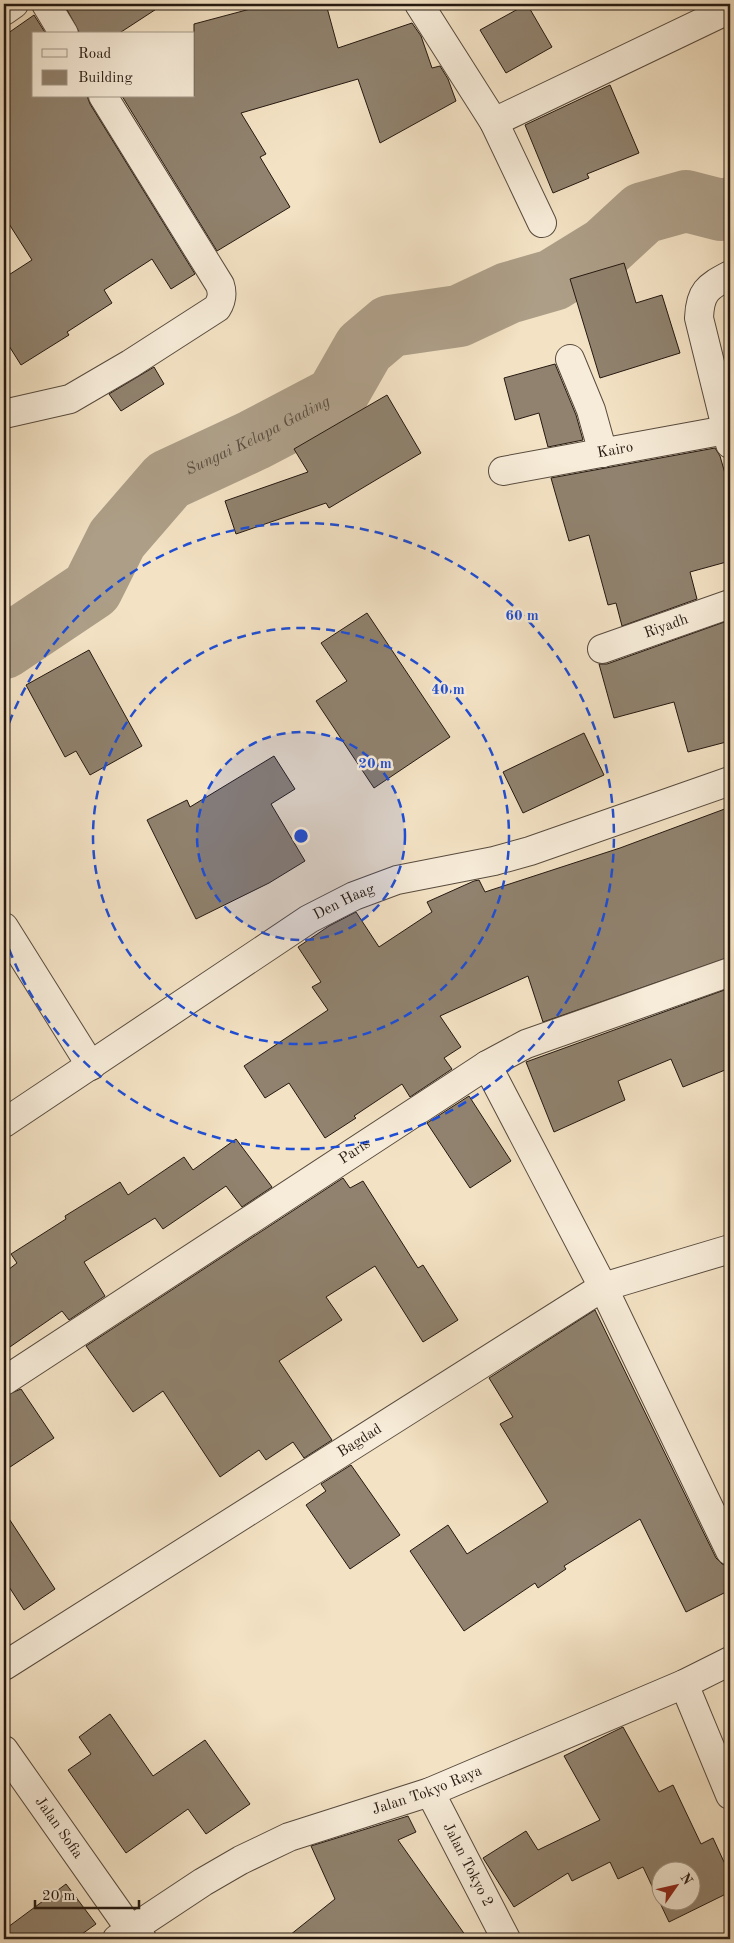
<svg xmlns="http://www.w3.org/2000/svg" width="734" height="1943" font-family="'Old Standard TT',serif">
<style>
.lines{fill:none;stroke-linecap:round;stroke-linejoin:round}
.river{stroke:#ad9e87;stroke-width:62}
.building{fill:#90826e;stroke:#251911;fill-rule:evenodd}
.street-casing{stroke:#584b3e;stroke-width:30}
.street{stroke:#f7ecd9;stroke-width:28}
.ring{fill:none;stroke:#1d4ed8;stroke-width:2.5;stroke-dasharray:9 6}
.labels{text-anchor:middle;dominant-baseline:central;stroke-width:5;stroke-linejoin:round;paint-order:stroke}
.street-label{font-size:15px;fill:#251911;stroke:#f7ecd9}
.water-label{font-size:16px;font-style:italic;fill:#5b4e40;stroke:#f7ecd9}
.centre{fill:#1d4ed8;stroke:#f7ecd9;stroke-width:2.5}
.ring-label{font-size:15px;text-anchor:middle;font-weight:bold;fill:#1d4ed8;stroke:#f7ecd9;stroke-width:5;stroke-linejoin:round;paint-order:stroke}
</style>
<rect width="100%" height="100%" fill="#f3e2c4"/>
<filter id="stains"><feTurbulence type="fractalNoise" baseFrequency=".004" numOctaves="4"/><feColorMatrix values="0 0 0 0 .2 0 0 0 0 .09 0 0 0 0 .02 0 0 0 .5 -.17"/></filter>
<radialGradient id="worn" r=".72"><stop offset=".6" stop-color="#630" stop-opacity="0"/><stop offset="1" stop-color="#630" stop-opacity=".3"/></radialGradient>
<g class="lines">
<path class="river" id="s1" d="M4 648 92 589 117 539 168 480 254 440 336 397 364 348 390 326 459 316 508 293 553 280 605 248 643 213 686 201 721 210 730 208"/>
</g>
<path class="building" d="M64 4H164L118 34H80Z
M269 4H326L338 48 412 23 421 36 432 68 440 66 448 79 456 101 380 143 358 79 241 113 266 154 260 157 290 207 217 251 122 96H194V24Z
M527 4 552 47 506 73 480 30Z
M34 15 46 34H34V96H87L90 104 195 274 171 289 152 259 104 290 112 303 67 332 69 335 21 365 4 338V278L32 260 4 216V36Z
M610 85 639 153 587 174 589 178 553 193 525 125Z
M624 263 636 303 662 295 680 353 600 378 570 279Z
M555 364 576 415 583 440 548 447 539 413 515 420 504 378Z
M154 367 164 384 121 411 109 394Z
M387 395 421 453 329 508 326 503 236 534 225 501 308 472 294 449Z
M715 448 720 456 730 491V561L690 572 697 599 622 626 616 603 608 605 589 535 569 541 551 478Z
M367 613 450 737 374 788 316 701 347 681 321 643Z
M730 620V741L688 752 674 702 614 718 599 664H607Z
M89 650 142 746 90 775 76 751 65 757 26 685Z
M584 733 604 775 523 813 503 772Z
M274 756 295 789 271 804 305 861 269 883 196 919 147 820 187 800 190 807Z
M730 807V957L543 1022 528 976 440 1016 461 1047 444 1058 452 1069 410 1097 402 1084 354 1116 356 1118 325 1138 289 1083 265 1098 244 1066 328 1010 312 987 321 982 298 947 329 926 356 912 379 947 432 912 427 902 474 881 479 880 485 892 620 848Z
M730 988V1068L683 1087 671 1059 618 1081 625 1100 554 1132 526 1062Z
M469 1096 511 1161 470 1188 427 1123Z
M236 1139 272 1187 242 1207 226 1186 163 1229 155 1218 84 1262 105 1296 69 1320 62 1311 4 1351V1273L17 1263 11 1254 66 1219 65 1216 120 1182 128 1195 184 1157 193 1170Z
M343 1178 350 1188 363 1181 418 1268 423 1265 458 1320 423 1342 375 1266 326 1297 342 1320 279 1361 332 1440 304 1458 293 1442 266 1460 259 1450 220 1477 163 1391 133 1412 86 1346Z
M595 1310 716 1558 722 1564 730 1566V1590L686 1612 640 1519 564 1566 566 1569 538 1588 535 1583 464 1631 410 1551 448 1525 467 1554 548 1502 500 1424 513 1417 489 1378Z
M21 1389 54 1438 4 1471V1396Z
M351 1465 400 1535 350 1569 306 1505 326 1491 321 1484Z
M4 1511 55 1589 24 1610 4 1579Z
M110 1714 153 1776 205 1740 250 1804 206 1834 188 1809 126 1853 68 1770 91 1754 79 1737Z
M623 1727 659 1792 673 1785 701 1844 713 1838 730 1875V1892L669 1922 643 1867 618 1879 610 1862 572 1881 568 1873 514 1907 483 1858 526 1831 538 1850 600 1820 564 1756ZM662 1870H692V1900H662Z
M408 1816 416 1832 398 1840 468 1939H285L335 1899 311 1846Z
M66 1884 96 1924 75 1939H4V1930Z"/>
<g class="lines">
<defs>
<g id="street">
<path d="M46 4 64 34"/>
<path d="M419 4 494 122 542 223"/>
<path d="M4 11 14 4"/>
<path d="M494 122 730 9"/>
<path d="M730 275C707 287 700 292 699 318L730 444"/>
<path d="M570 359 591 410 603 453"/>
<path d="M4 414 70 399 130 364 217 308C222 300 223 294 220 285L103 96"/>
<path id="s2" d="M503 471 726 430"/>
<path id="s3" d="M602 649 730 604"/>
<path d="M4 927 91 1066"/>
<path d="M487 1065 603 1287 730 1551"/>
<path id="s4" d="M4 1123 309 919 354 896 397 880 494 861 530 851 730 781"/>
<path id="s5" d="M4 1381 487 1065 526 1044 730 972"/>
<path id="s6" d="M4 1666 603 1287 730 1249"/>
<path d="M684 1684 730 1795"/>
<path id="s7" d="M4 1750 130 1929 142 1939"/>
<path id="s8" d="M430 1792 506 1939"/>
<path id="s9" d="M117 1939 203 1882 241 1860 289 1837 430 1792 684 1684 730 1661"/>
</g>
</defs>
<use href="#street" class="street-casing"/>
<use href="#street" class="street"/>
</g>
<circle cx="301" cy="836" r="104" fill="#1d4ed8" fill-opacity=".12"/>
<g class="ring">
<circle cx="301" cy="836" r="104"/>
<circle cx="301" cy="836" r="208"/>
<path d="M4 737A313 313 0 1 1 4 935"/>
</g>
<g class="labels">
<g class="street-label">
<text stroke="none"><textPath href="#s2" startOffset="114">Kairo</textPath></text>
<text stroke="none"><textPath href="#s3" startOffset="68">Riyadh</textPath></text>
<text stroke="none"><textPath href="#s4" startOffset="406">Den Haag</textPath></text>
<text stroke="none"><textPath href="#s5" startOffset="419">Paris</textPath></text>
<text stroke="none"><textPath href="#s6" startOffset="421">Bagdad</textPath></text>
<text stroke="none"><textPath href="#s9" startOffset="346">Jalan Tokyo Raya</textPath></text>
<text stroke="none"><textPath href="#s7" startOffset="95">Jalan Sofia</textPath></text>
<text stroke="none"><textPath href="#s8" startOffset="82">Jalan Tokyo 2</textPath></text>
</g>
<g class="water-label">
<text stroke="none"><textPath href="#s1" startOffset="340">Sungai Kelapa Gading</textPath></text>
</g>
</g>
<circle cx="301" cy="836" r="8" class="centre"/>
<g class="ring-label">
<text x="522" y="620">60 m</text>
<text x="448" y="694">40 m</text>
<text x="375" y="768">20 m</text>
</g>
<rect width="734" height="1943" fill="none" stroke="#f3e2c4" stroke-width="20"/>
<rect x="5" y="5" width="724" height="1933" fill="none" stroke="#251911" stroke-width="2.5"/>
<rect x="10" y="10" width="714" height="1923" fill="none" stroke="#251911"/>
<rect x="32" y="32" width="162" height="65" fill="#f7ecd9" stroke="#a39889"/>
<rect x="42" y="49" width="25" height="8" fill="#f7ecd9" stroke="#a39889"/>
<text x="78" y="58" font-size="15" fill="#251911">Road</text>
<rect x="42" y="70" width="25" height="15" fill="#90826e" stroke="#a39889"/>
<text x="78" y="82" font-size="15" fill="#251911">Building</text>
<g transform="translate(676 1886) rotate(56)"><circle r="24" fill="#f7ecd9" stroke="#a39889"/>
<path d="M0-4L9 19L0 12L-9 19Z" fill="#8f2418"/>
<text y="-8" font-size="14" font-weight="bold" text-anchor="middle" fill="#251911">N</text>
</g>
<path d="M35 1900v8h104v-8" fill="none" stroke="#251911" stroke-width="2.5"/>
<text x="42" y="1900" font-size="15" fill="#251911" stroke="#f7ecd9" stroke-width="4" paint-order="stroke">20 m</text>
<rect width="100%" height="100%" filter="url(#stains)"/>
<rect width="100%" height="100%" fill="url(#worn)"/>
</svg>
